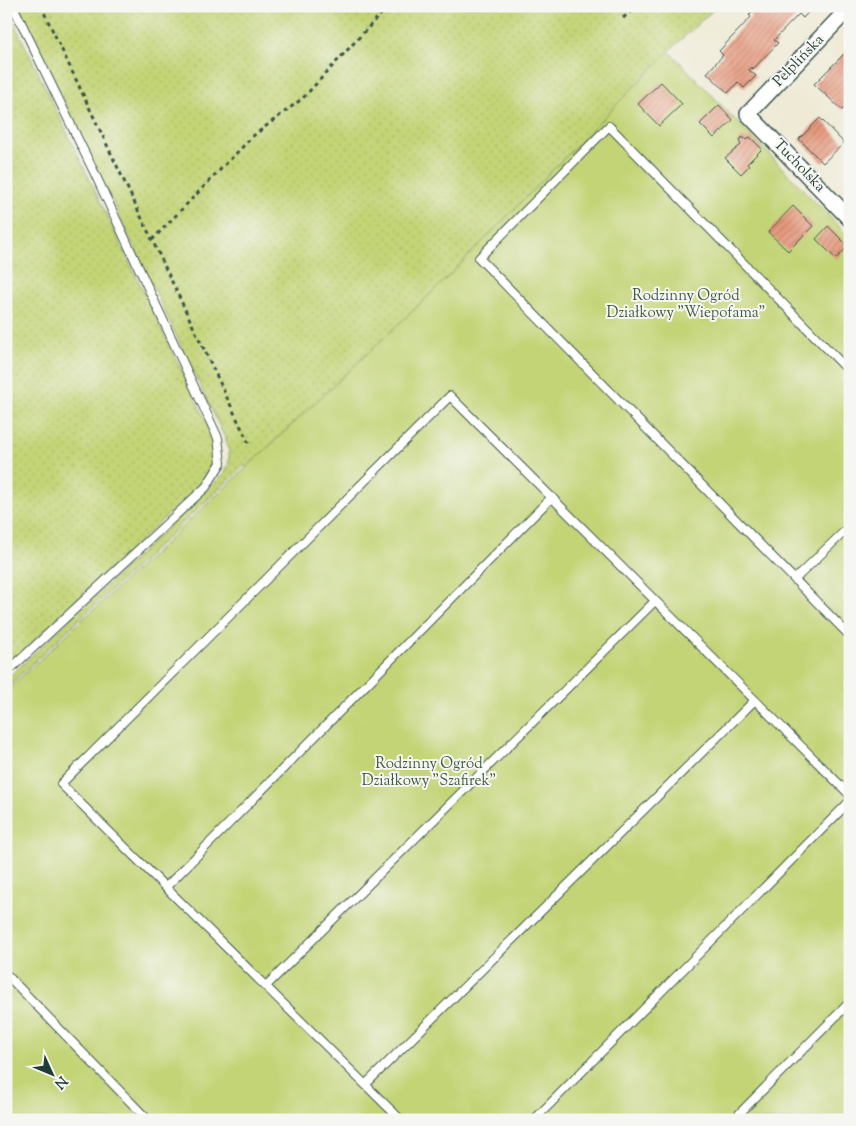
<svg xmlns="http://www.w3.org/2000/svg" width="856" height="1126" font-family="'Sorts Mill Goudy',serif">
<style>
.grass{fill:url(#grass-dots);stroke:#718855}
.garden{fill:#c3d476;stroke:#718855}
.building{fill:url(#building-hatch)}
.lines{fill:none;stroke-linecap:round;stroke-linejoin:round}
.service-casing{stroke:#3e574c;stroke-width:10}
.minor-casing{stroke:#3e574c;stroke-width:18}
.path{stroke:#3e574c;stroke-width:3;stroke-dasharray:4 4;stroke-linecap:butt}
.service{stroke:#fff;stroke-width:8}
.minor{stroke:#fff;stroke-width:15}
.labels{text-anchor:middle;dominant-baseline:central;stroke-width:4;stroke-linejoin:round;paint-order:stroke}
.street-label{font-size:15px;fill:#1f3d34;stroke:#f6f6f2}
.park-label{font-size:15px;fill:#405b41;stroke:#f6f6f2}
</style>
<defs>
<pattern id="grass-dots" width="8" height="8" patternUnits="userSpaceOnUse" patternTransform="scale(1.25)"><rect width="8" height="8" fill="#c3d476"/><path d="M2 2h.1M6 6h.1" fill="none" stroke="#a7b767" stroke-width="1.8" stroke-linecap="round"/></pattern>
<pattern id="building-hatch" width="6" height="6" patternUnits="userSpaceOnUse" patternTransform="scale(1.25)"><rect width="6" height="6" fill="#e79a7e"/><path d="M-1 1l2-2M0 6l6-6M5 7l2-2" fill="none" stroke="#bb7f68"/></pattern>
</defs>
<rect width="100%" height="100%" fill="#f6f6f2"/>
<filter id="ink" filterUnits="userSpaceOnUse"><feTurbulence type="fractalNoise" baseFrequency=".02" numOctaves="2"/><feDisplacementMap in="SourceGraphic" scale="10" xChannelSelector="R" yChannelSelector="G"/><feConvolveMatrix kernelMatrix="1 2 1 2 8 2 1 2 1" color-interpolation-filters="sRGB"/></filter>
<filter id="wash" filterUnits="userSpaceOnUse"><feTurbulence type="fractalNoise" baseFrequency=".0096" numOctaves="4" result="noise"/><feDisplacementMap in="SourceGraphic" scale="20" xChannelSelector="R" yChannelSelector="G"/><feGaussianBlur stdDeviation="1.12" result="paint"/><feColorMatrix in="noise" values="0 0 0 0 0 0 0 0 0 0 0 0 0 0 0 0 0 1.4 0 .05"/><feComposite in="paint" operator="in"/></filter>
<g filter="url(#wash)">
<rect width="100%" height="100%" fill="#efead5"/>
<path class="grass" d="M6 6 207 423C218 456 214 466 192 492L6 667Z
M19 6H717L669 51 440 285 246 468 245 465 6 688V680L225 473C231 462 230 453 226 440Z"/>
<path class="garden" d="M669 51 850 238V1120H6V691L246 468 440 285Z"/>
<g id="blocks">
<path class="building" d="M757 6H814L803 18 799 14 774 40 778 43 753 69 751 67 749 70 756 76 744 88 738 82 728 93 707 73 723 55 719 51 751 17 749 15Z
M845 53 850 57V102L842 110 814 84Z
M661 82 682 104 659 126 638 104Z
M719 105 733 120 714 138 700 124Z
M820 118 844 143 823 163 799 139Z
M742 137 747 140 750 137 762 149 747 164 749 166 741 174 725 158 741 145 739 141Z
M793 206 813 226 788 251 768 232Z
M828 226 848 246 836 259 816 239Z"/>
</g>
</g>
<g filter="url(#ink)">
<use href="#blocks" fill-opacity="0" stroke="#3e574c" stroke-width="1"/>
<g class="lines">
<defs>
<path id="service" d="M850 372 609 126 479 258 850 636
M795 579 850 526
M6 673 206 487 221 463 218 438 95 174 13 6
M166 887 552 497
M6 974 148 1120
M266 986 655 601
M366 1084 755 700
M401 1120 61 784 450 396 850 795
M534 1120 850 801
M733 1120 850 1002"/>
<path id="minor" d="M850 7 748 114 850 219"/>
</defs>
<use href="#service" class="service-casing"/>
<use href="#minor" class="minor-casing"/>
<path class="path" d="M41 6 249 444
M623 18 637 6
M152 240 253 136 303 98 377 18 390 6"/>
<use href="#service" class="service"/>
<use href="#minor" class="minor"/>
</g>
</g>
<g class="labels">
<g class="street-label">
<text transform="translate(799 61) rotate(-46)">Pelplińska</text>
<text transform="translate(799 166) rotate(46)">Tucholska</text>
</g>
<g class="park-label">
<text x="686" y="296">Rodzinny Ogród<tspan x="686" dy="17">Działkowy "Wiepofama"</tspan></text>
<text x="429" y="764">Rodzinny Ogród<tspan x="429" dy="17">Działkowy "Szafirek"</tspan></text>
</g>
</g>
<rect width="856" height="1126" fill="none" stroke="#f6f6f2" stroke-width="25"/>
<g transform="translate(52 1074) rotate(134)" stroke="#f6f6f2" stroke-width="4" paint-order="stroke">
<path d="M0-4L9 19L0 12L-9 19Z" fill="#1f3d34"/>
<text y="-8" font-size="14" font-weight="bold" text-anchor="middle" fill="#1f3d34">N</text>
</g>
</svg>
